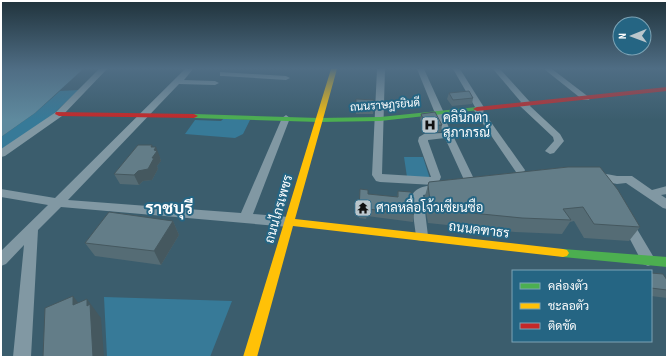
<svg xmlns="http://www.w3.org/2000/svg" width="668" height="358" font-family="'Sofia Sans Condensed',Sarabun,sans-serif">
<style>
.green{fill:#377a98}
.water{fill:#5f8a9e}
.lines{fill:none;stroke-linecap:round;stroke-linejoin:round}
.street{fill:#8198a3;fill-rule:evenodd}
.fast{fill:#4caf50;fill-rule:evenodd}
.slow{fill:#ffc107;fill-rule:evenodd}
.jam{fill:#c62828;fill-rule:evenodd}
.wall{fill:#556c75}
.shaded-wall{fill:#45585f}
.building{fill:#637d88;stroke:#45585f}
.labels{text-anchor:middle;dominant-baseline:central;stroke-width:4;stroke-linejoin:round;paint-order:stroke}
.far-street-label{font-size:11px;fill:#fff;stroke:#256583}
.poi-label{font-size:13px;fill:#fff;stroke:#256583;text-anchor:start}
.street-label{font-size:13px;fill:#fff;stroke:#256583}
.district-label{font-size:17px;font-weight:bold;fill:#fff;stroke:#256583}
</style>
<rect width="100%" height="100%" fill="#3b5d6d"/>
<path class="green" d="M79 90 50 117 1 150V137L35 113 60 91Z
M224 118 250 120 243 134 235 138 185 134 195 120 221 121Z
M404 157H423L430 179 407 177Z
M104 297 232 301 210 357H107Z"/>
<path class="water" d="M1 69H83L35 113 1 137Z"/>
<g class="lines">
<path class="street" d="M99 69H107L62 116 5 156 1 157V149L56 112Z
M185 69H193L184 80 215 81 219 83 215 85 179 84 68 200 241 213 282 118 286 115 290 118 253 214 289 217 293 219 295 222 293 225 289 227 61 207 38 230 31 357H13L24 245 6 264 1 266V251L48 205 1 197V189L55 198Z
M377 69H385L382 174 431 177 418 141 419 137 424 134 443 133 417 69H424L444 113 443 115 474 179 473 182H465L445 138 428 140V141L441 177 438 184 434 185 380 182 376 181 372 175Z
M453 69H460L485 109 483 111 525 170 524 172H516L473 109 475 107Z
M493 69H500L530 102 531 104 530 106 560 134 564 141 554 153 550 154 545 151 554 141 553 137 520 106 519 104 521 102Z
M544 69H552L590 98 589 100H583Z
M220 72 286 76 290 78 286 80 223 76H220Z
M596 172 617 176H632L652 190 667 186V194L661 195 667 199V209L663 208 626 183 617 184 592 179 591 176 592 173Z
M441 184 445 185 447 188 445 191 423 195 428 236 427 240 422 241 417 240 416 236 411 199C414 185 429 186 441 184Z
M627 217 631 219 653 256 655 260 653 264 648 266 643 264 621 222 623 219Z"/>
<path class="fast" d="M477 107 481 109 479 110 380 121 319 122 194 118 190 116 194 114 319 118 380 117Z
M563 249 667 257V267L563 257 559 256 557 253 559 250Z"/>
<path class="slow" d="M331 69H337L295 219 563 249 567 250 569 253 567 256 563 257 293 226 257 357H243Z"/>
<path class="jam" d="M667 87V91L477 111 473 109 477 107Z
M56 112 194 114 198 116 194 118 59 116 55 114Z"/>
</g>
<path class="wall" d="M449 93 473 98 472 104 452 106 447 99Z
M356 99 374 107 373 114H356Z
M421 114 442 125 441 132H425L420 120Z
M153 147 160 157V158L161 161 157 166 158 169 152 180 143 181 139 185 120 184 114 174Z
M568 167 640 227 629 241 584 238 574 221 570 222 562 234 515 232 428 223 424 199 429 182Z
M360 189 368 194 397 197 398 191 414 214 413 222 367 216 366 219 359 218Z
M173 221 179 235 161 265 95 256 85 243Z
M651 273 667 280V298L651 296Z"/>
<path class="shaded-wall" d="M152 145 154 150 156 147 160 157V158L161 161 157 166 158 169 152 180 143 181 139 185 134 175Z
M173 221 179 235 161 265 154 251Z
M73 296 84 310 73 305Z
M87 299 101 318 104 357H92Z"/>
<path class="building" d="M469 91 473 98 453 100 449 93Z
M356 99 374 100V107H356Z
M435 112 442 125 426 126 421 114Z
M138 145H152L151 147H156L154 150 157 151 152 158H154L148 169 138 171 134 175 114 174Z
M568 167H600L618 190 640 227 594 224 583 207 563 209 571 220 522 218 431 209 428 185 429 182Z
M360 189 368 190V194L398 197V191L411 192 414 214 367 209V212L359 211Z
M109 212 173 221 154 251 85 243Z
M651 273 663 274 667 280V290L651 288Z
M73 296V305L87 299V306L90 304 93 357H43L45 308Z"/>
<linearGradient id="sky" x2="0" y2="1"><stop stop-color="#20333c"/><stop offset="0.57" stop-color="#4f6d84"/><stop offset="1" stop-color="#4f6d84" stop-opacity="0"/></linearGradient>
<rect width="668" height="120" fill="url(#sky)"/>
<defs>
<symbol id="hospital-square" viewBox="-11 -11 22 22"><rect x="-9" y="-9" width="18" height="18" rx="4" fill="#bac6cc" stroke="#256583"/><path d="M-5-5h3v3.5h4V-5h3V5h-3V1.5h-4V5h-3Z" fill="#111"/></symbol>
<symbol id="temple-square" viewBox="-11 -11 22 22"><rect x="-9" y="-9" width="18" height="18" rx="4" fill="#bac6cc" stroke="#256583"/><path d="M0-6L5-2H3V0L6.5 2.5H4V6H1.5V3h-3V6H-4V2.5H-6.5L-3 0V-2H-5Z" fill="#111"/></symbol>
</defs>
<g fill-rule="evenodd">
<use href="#hospital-square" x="420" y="115" width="20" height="20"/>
<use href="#temple-square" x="353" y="198" width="20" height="20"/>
</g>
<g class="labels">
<g class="far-street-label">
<text transform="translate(385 105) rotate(-4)">ถนนราษฎรยินดี</text>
</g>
<g class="poi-label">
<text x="443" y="118">คลินิกตา<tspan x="443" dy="15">สุภาภรณ์</tspan></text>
<text x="376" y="208">ศาลหลื่อโจ้วเซียนซือ</text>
</g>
<g class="street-label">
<text transform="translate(279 209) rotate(-74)">ถนนไกรเพชร</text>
<text transform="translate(479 230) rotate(7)">ถนนคฑาธร</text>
</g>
<g class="district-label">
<text x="169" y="209">ราชบุรี</text>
</g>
</g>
<rect width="668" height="358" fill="none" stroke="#ffffff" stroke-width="4"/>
<rect x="512" y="270" width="140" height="72" fill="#256583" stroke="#7ca3b5"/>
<rect x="520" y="283" width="20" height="6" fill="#4caf50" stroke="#7ca3b5"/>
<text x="548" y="290" font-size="12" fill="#ffffff">คล่องตัว</text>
<rect x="520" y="303" width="20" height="6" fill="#ffc107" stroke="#7ca3b5"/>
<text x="548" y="310" font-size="12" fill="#ffffff">ชะลอตัว</text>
<rect x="520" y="323" width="20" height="6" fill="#c62828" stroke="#7ca3b5"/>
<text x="548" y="330" font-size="12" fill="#ffffff">ติดขัด</text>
<g transform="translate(632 36) rotate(269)"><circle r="19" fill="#256583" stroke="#7ca3b5"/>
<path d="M0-3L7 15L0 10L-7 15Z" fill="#bac6cc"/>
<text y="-6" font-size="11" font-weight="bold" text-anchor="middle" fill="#ffffff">N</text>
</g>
</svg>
